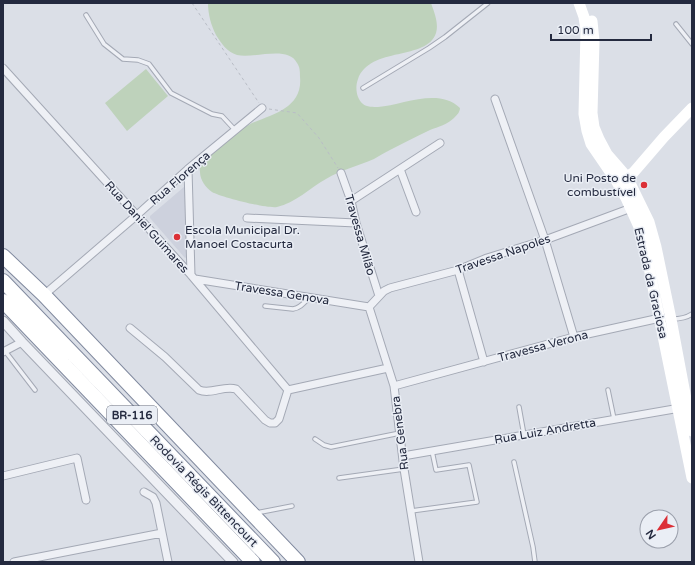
<svg xmlns="http://www.w3.org/2000/svg" width="695" height="565" font-family="'Varela Round',sans-serif">
<style>
.built{fill:#cdd1dd}
.green{fill:#bed2bb}
.lines{fill:none;stroke-linecap:round;stroke-linejoin:round}
.service-casing{stroke:#a4a9b5;stroke-width:5.5}
.minor-casing{stroke:#a4a9b5;stroke-width:9}
.tertiary-casing{stroke:#a4a9b5;stroke-width:11}
.motorway-casing{stroke:#818a9f;stroke-width:16}
.path{stroke:#b9bdc6;stroke-width:1;stroke-dasharray:3 3;stroke-linecap:butt}
.service{stroke:#eef0f5;stroke-width:3.5}
.minor{stroke:#eef0f5;stroke-width:7}
.tertiary{stroke:#eef0f5;stroke-width:9}
.secondary{stroke:#fff;stroke-width:11}
.motorway{stroke:#fff;stroke-width:14}
.poi-dot{fill:#dc3037;stroke:#eaeef5;stroke-width:1.5}
.labels{text-anchor:middle;dominant-baseline:central;stroke-width:3;stroke-linejoin:round;paint-order:stroke}
.shield{fill:#eaeef5;stroke:#5f6576;stroke-width:1}
.shield-label{font-size:11px;font-weight:bold;fill:#242a3f}
.street-label{font-size:12px;fill:#242a3f;stroke:#eaeef5}
.poi-label{font-size:12px;fill:#242a3f;stroke:#eaeef5;text-anchor:end}
</style>
<rect width="100%" height="100%" fill="#dbdfe7"/>
<path class="built" d="M184 187 186 188 188 256 185 258 150 218V216Z"/>
<path class="green" d="M208 3H431C434 12 439 23 436 33 427 61 370 46 358 79 355 87 356 98 363 104 366 107 374 107 378 107 402 105 439 87 460 108 460 112 457 115 454 118 448 124 438 127 430 130 416 137 403 143 390 150 384 153 379 156 374 159 358 166 341 170 326 179 310 188 295 203 277 207 267 209 221 197 212 192 206 188 200 180 200 172 199 167 202 160 205 155 207 152 212 150 215 148 227 139 239 130 252 123 274 114 303 107 300 77 300 72 300 67 297 63 288 45 254 59 237 55 227 52 221 43 216 35 211 25 208 14 208 3Z
M146 69 168 96 127 131 105 103Z"/>
<g class="lines">
<defs>
<path id="service" d="M86 15 104 44 123 59 138 60 149 64 171 93 212 114 222 116 235 130
M676 24 692 44
M363 88 429 48 445 37 488 3
M265 306 293 309C300 308 304 303 309 298
M672 319C679 319 686 318 692 314
M5 351 35 390
M608 390 614 419
M519 407 524 435
M315 439 324 445 331 447 400 433
M514 462 533 547 535 562
M339 478 404 469
M411 511 477 502 469 465 436 470 432 451
M256 513 292 506"/>
<path id="minor" d="M3 68 191 275 288 390
M495 99 545 240 574 337
M188 169 191 275
M400 169 416 212
M341 173 351 201 356 223 379 296
M351 201 440 143
M247 218 356 223
M458 270 484 362
M195 279 369 307
M44 295 137 215 188 169 262 108
M369 307 384 291 390 288 458 270 487 258 545 240 634 207
M369 307 394 386 404 469 419 562
M130 328 165 357 199 390C211 395 224 385 236 389L265 420 270 423H275L279 419 288 390
M3 352 22 342
M394 386 574 337 660 318H663
M288 390 388 368
M403 456 680 408
M3 476 77 458 86 500
M144 492 153 497 156 503 168 562
M14 562 162 533"/>
<path id="tertiary" d="M3 321 22 342 233 562"/>
<path id="motorway" d="M3 256 44 295 298 562
M3 281 273 562
M3 301 253 562"/>
</defs>
<use href="#service" class="service-casing"/>
<use href="#minor" class="minor-casing"/>
<use href="#tertiary" class="tertiary-casing"/>
<use href="#motorway" class="motorway-casing"/>
<path class="path" d="M192 3 259 103
M269 109 297 113 319 138 338 168"/>
<use href="#service" class="service"/>
<use href="#minor" class="minor"/>
<use href="#tertiary" class="tertiary"/>
<path class="secondary" d="M579 3 584 17 586 31 584 114 587 131 591 144 617 182 626 198 640 229 644 243 692 478
M592 21 594 41 592 113 594 127 599 139 607 154 627 177 649 222 656 247 671 319 692 431
M622 180 633 173 664 137 692 108"/>
<use href="#motorway" class="motorway"/>
</g>
<g class="poi-dot">
<circle cx="644" cy="185" r="4"/>
<circle cx="177" cy="237" r="4"/>
</g>
<g class="labels">
<rect class="shield" x="107" y="406" width="50" height="18" rx="3"/>
<g class="shield-label">
<text x="132" y="415">BR-116</text>
</g>
<g class="street-label">
<text transform="translate(180 178) rotate(-41)">Rua Florença</text>
<text transform="translate(147 227) rotate(48)">Rua Daniel Guimares</text>
<text transform="translate(360 235) rotate(74)">Travessa Milão</text>
<text transform="translate(503 254) rotate(-19)">Travessa Napoles</text>
<text transform="translate(651 283) rotate(77)">Estrada da Graciosa</text>
<text transform="translate(282 293) rotate(9)">Travessa Genova</text>
<text transform="translate(543 346) rotate(-15)">Travessa Verona</text>
<text transform="translate(545 431) rotate(-10)">Rua Luiz Andretta</text>
<text transform="translate(400 433) rotate(-97)">Rua Genebra</text>
<text transform="translate(204 491) rotate(46)">Rodovia Régis Bittencourt</text>
</g>
<g class="poi-label">
<text x="636" y="178">Uni Posto de<tspan x="636" dy="14">combustível</tspan></text>
<text x="185" y="230" text-anchor="start">Escola Municipal Dr.<tspan x="185" dy="14">Manoel Costacurta</tspan></text>
</g>
</g>
<rect width="695" height="565" fill="none" stroke="#242a3f" stroke-width="8"/>
<g transform="translate(659 529) rotate(236)"><circle r="19" fill="#eaeef5" stroke="#9ba0ac"/>
<path d="M0-3L7 15L0 10L-7 15Z" fill="#dc3037"/>
<text y="-6" font-size="11" font-weight="bold" text-anchor="middle" fill="#242a3f">N</text>
</g>
<path d="M551 34v6h100v-6" fill="none" stroke="#242a3f" stroke-width="2"/>
<text x="557" y="34" font-size="12" fill="#242a3f" stroke="#eaeef5" stroke-width="3" paint-order="stroke">100 m</text>
</svg>
